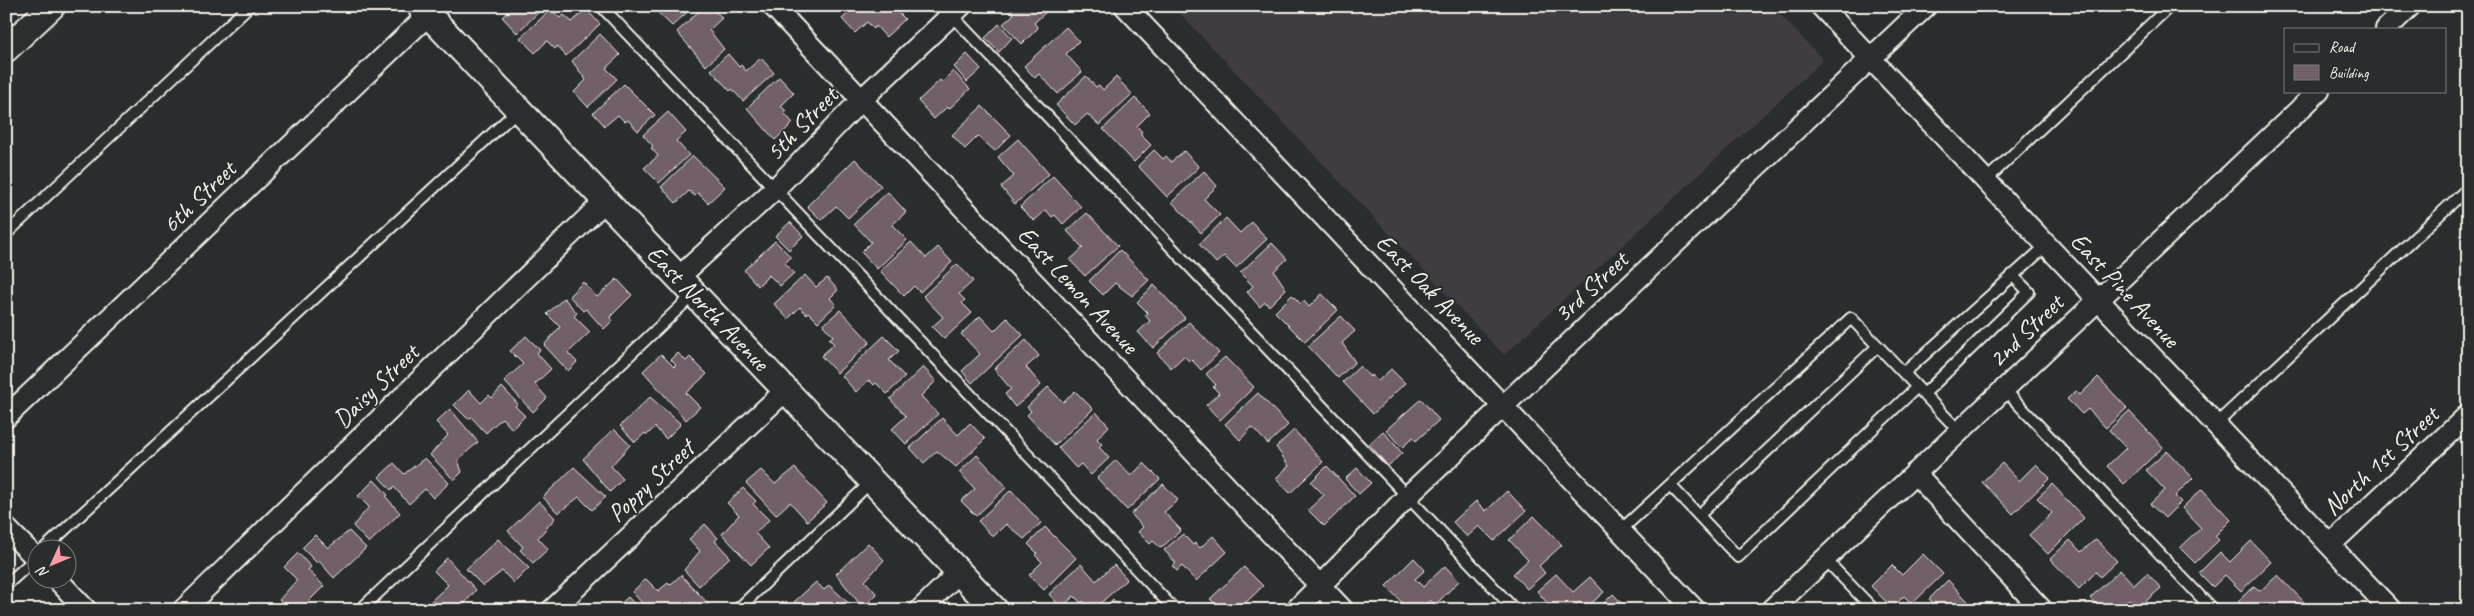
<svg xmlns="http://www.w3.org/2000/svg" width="2474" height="616" font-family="Caveat,sans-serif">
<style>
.built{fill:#3f3c40}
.building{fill:#716069;stroke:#f4f1e8}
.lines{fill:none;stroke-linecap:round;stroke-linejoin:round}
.service-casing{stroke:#f4f1e8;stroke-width:14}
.minor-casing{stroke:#f4f1e8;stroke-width:24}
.tertiary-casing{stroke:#f4f1e8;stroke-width:29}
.service{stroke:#2a2d2e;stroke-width:10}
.minor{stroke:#2a2d2e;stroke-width:20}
.tertiary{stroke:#2a2d2e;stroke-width:25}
.labels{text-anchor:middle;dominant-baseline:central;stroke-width:4;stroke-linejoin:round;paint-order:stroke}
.street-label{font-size:25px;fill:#f4f1e8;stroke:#2a2d2e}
</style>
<rect width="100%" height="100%" fill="#2a2d2e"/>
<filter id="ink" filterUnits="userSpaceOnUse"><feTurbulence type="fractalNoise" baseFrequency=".02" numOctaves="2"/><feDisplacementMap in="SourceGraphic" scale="10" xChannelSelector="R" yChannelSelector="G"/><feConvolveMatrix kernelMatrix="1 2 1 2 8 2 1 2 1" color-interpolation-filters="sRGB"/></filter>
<g filter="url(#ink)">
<path class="built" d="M1173 6H1772L1823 60 1504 355Z"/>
<path class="building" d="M514 6H545L517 33 502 17Z
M651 6H694L672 26Z
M704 6H711L722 18 709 30 724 49 706 66 677 32Z
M856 6H892L905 19 886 37 876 26 874 29 867 22 855 33 842 19Z
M1016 6H1046L1049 9 1034 23 1038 28 1022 44 1003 24 1014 14 1011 11Z
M551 9 560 18 564 15 572 22 586 9 600 24 566 56 557 46 555 49 547 41 535 53 520 38Z
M999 24 1012 38 999 52 985 38Z
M1066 27 1079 41 1066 54 1082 72 1058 94 1039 74 1035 78 1024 66Z
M600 34 620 55 606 68 617 79 588 107 574 92 586 80 572 61Z
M728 54 739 67 741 65 746 71 761 58 774 73 743 101 732 89 730 91 711 70Z
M967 54 981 69 967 82 954 67Z
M953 71 970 89 949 109 947 107 934 119 918 101 940 80 942 82Z
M1086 76 1096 87 1099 85 1103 90 1116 77 1132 94 1099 125 1087 114 1075 125 1056 105Z
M779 77 794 93 781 106 786 111 784 113 793 123 775 140 747 108Z
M624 84 655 115 638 131 628 120 625 122 618 115 605 126 593 113Z
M1135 98 1150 113 1137 126 1142 132 1140 134 1151 145 1134 162 1103 129Z
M982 106 1011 135 995 151 978 136 965 149 952 135Z
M668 112 686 132 676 141 689 155 659 183 644 168 658 156 651 148 653 146 643 135Z
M1018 139 1049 174 1015 204 1001 187 1014 176 998 157Z
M1154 150 1163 159 1166 156 1171 162 1184 151 1199 167 1167 197 1138 166Z
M693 156 725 187 708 203 698 193 695 196 689 191 676 203 661 187Z
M855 159 881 186 848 218 836 206 821 220 807 206Z
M1204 171 1217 186 1204 199 1220 215 1201 233 1172 202Z
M1053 176 1081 207 1063 224 1055 215 1052 217 1046 210 1034 221 1020 207Z
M888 192 906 212 892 225 907 240 877 269 861 252 871 242 854 224Z
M1087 213 1118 246 1085 276 1070 260 1083 248 1067 231Z
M1226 218 1240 233 1252 222 1267 239 1236 268 1224 256 1216 263 1199 244Z
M790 222 803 236 789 250 775 236Z
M775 241 791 257 785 263 794 273 780 286 769 275 758 286 744 270Z
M911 242 926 258 938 247 952 262 920 292 914 286 904 296 880 271Z
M1272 243 1287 259 1274 271 1286 289 1269 306 1265 302 1260 307 1247 292 1253 286 1240 273Z
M1120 250 1149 280 1132 296 1115 283 1103 295 1089 281Z
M957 264 973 281 959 294 965 300 962 303 972 313 944 339 932 327 943 317 923 296Z
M805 275 816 287 827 278 838 290 830 298 836 305 818 322 808 312 806 314 800 307 788 319 774 304Z
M617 279 632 295 610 317 613 320 604 329 586 309 583 311 569 296 583 282 597 297Z
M1154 285 1185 318 1153 348 1138 332 1150 321 1145 315 1148 313 1137 302Z
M1322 294 1338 310 1305 342 1275 312 1292 295 1301 304 1304 301 1309 307Z
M564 298 577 313 574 316 590 332 568 353 577 362 568 371 544 345 560 327 547 314Z
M840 310 870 342 837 373 821 356 834 344 829 339 833 336 823 325Z
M980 316 994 331 1007 318 1023 335 972 383 962 371 980 354 961 334Z
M1341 316 1355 331 1342 343 1355 362 1338 378 1308 346Z
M1189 322 1219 353 1201 370 1192 360 1190 362 1184 356 1171 368 1157 353Z
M526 336 540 350 537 353 551 369 535 384 547 398 533 412 504 381 523 364 510 351Z
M884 336 899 351 889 360 905 377 887 394 876 383 874 385 869 380 856 392 842 376Z
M1026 340 1039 356 1026 367 1041 385 1015 407 1005 394 1011 389 994 369Z
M678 353 686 361 690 357 707 374 686 393 700 407 686 420 643 371 661 354 674 367 676 365 671 360Z
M1225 357 1254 387 1220 420 1206 405 1219 393 1213 387 1216 385 1206 374Z
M1360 366 1370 377 1372 375 1378 381 1391 369 1405 383 1373 414 1343 382Z
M923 367 936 381 921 396 938 414 906 444 892 429 906 416 890 399Z
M2098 377 2127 408 2106 428 2088 409 2082 414 2067 399 2076 391 2080 395Z
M502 387 518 404 515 406 525 416 512 429 502 418 486 433 471 417 468 419 454 405 469 390 481 403 489 395 492 398Z
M1048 387 1063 402 1075 391 1093 409 1055 445 1027 415 1031 411 1027 407Z
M1258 393 1288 425 1268 444 1252 427 1240 440 1225 424Z
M650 397 681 424 666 439 655 427 647 435 645 433 635 442 620 426Z
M1421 399 1439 420 1416 441 1413 437 1402 448 1386 430Z
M450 409 478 442 458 460 462 472 454 480 430 455 448 435 436 422Z
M2129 411 2163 447 2124 484 2107 466 2126 448 2109 430Z
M1096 412 1109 426 1097 439 1102 444 1099 447 1109 458 1091 475 1081 464 1076 468 1058 448Z
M942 418 958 435 970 423 985 439 956 467 937 451 924 463 910 448Z
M614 429 630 445 611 466 623 479 610 492 583 459Z
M1294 430 1323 462 1290 493 1276 478 1289 466 1276 447Z
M1383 431 1402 453 1388 466 1369 444Z
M2167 451 2193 478 2175 496 2181 502 2165 518 2150 504 2165 490 2146 470Z
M977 455 1007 487 976 516 961 501 975 489 959 472Z
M425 458 449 483 433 498 425 489 409 504 394 487 391 490 379 477 394 463 404 474Z
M1116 460 1131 476 1144 463 1160 479 1127 510 1097 478Z
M2002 463 2019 481 2036 464 2050 478 2013 514 1982 482Z
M1327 466 1355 496 1324 526 1308 510 1324 495 1311 482Z
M574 467 606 497 592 510 579 497 558 513 543 497Z
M795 468 827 503 807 521 790 502 776 515 746 483 761 470 775 484Z
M1357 468 1371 483 1359 494 1345 479Z
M374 480 388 495 386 497 400 513 369 543 353 526 369 507 358 496Z
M1163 484 1178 500 1164 512 1181 530 1161 548 1153 541 1150 544 1138 532 1143 527 1131 514Z
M2052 484 2084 518 2048 554 2029 535 2052 513 2037 498Z
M743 488 756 501 753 504 769 520 755 533 769 548 751 565 722 534 739 515 727 503Z
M2202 489 2231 520 2215 536 2219 540 2195 563 2180 548 2201 528 2182 508Z
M1011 490 1041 523 1024 539 1006 524 993 537 978 521Z
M1507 491 1526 511 1494 541 1479 526 1467 537 1453 522 1476 501 1486 511Z
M539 501 555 518 538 538 548 549 533 563 520 550 523 547 508 531Z
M1534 516 1562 545 1539 566 1545 573 1527 589 1513 574 1528 560 1509 540Z
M705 524 718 538 715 541 730 557 699 586 684 570 700 551 689 539Z
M1045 527 1076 558 1044 590 1029 575 1042 562 1035 555 1037 553 1028 544Z
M349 531 366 548 334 578 319 561 317 563 302 548 315 535 328 548Z
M1183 534 1193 545 1195 543 1200 548 1213 536 1227 552 1196 581 1182 566 1177 571 1172 566 1176 563 1164 550Z
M498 539 529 568 514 583 502 571 483 586 466 569Z
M2096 539 2117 561 2100 577 2096 572 2079 589 2050 559 2070 540 2081 552Z
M2251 541 2271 562 2241 591 2225 575 2213 587 2199 573 2220 552 2230 562Z
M868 543 884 560 865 581 877 594 863 608 836 574Z
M298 553 311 567 308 570 324 586 303 607 306 610H289L279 600 297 580 284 567Z
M1923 554 1943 574 1912 604 1904 596 1892 608 1871 586 1892 565 1902 575Z
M447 558 476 590 459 610H437L430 602 448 585 434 571Z
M1414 558 1425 570 1415 579 1423 587 1445 566 1459 581 1435 605 1430 600 1420 610H1409L1386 586Z
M1081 564 1096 581 1114 565 1127 579 1093 610 1083 601 1081 603 1074 596 1061 608 1049 594Z
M1244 567 1263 586 1238 610H1221L1210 599Z
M2120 570 2134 585 2147 573 2161 588 2138 608 2129 599 2117 610H2101L2090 598Z
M1556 574 1573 592 1590 577 1604 592 1585 609 1579 602 1571 610H1553L1537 591Z
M681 575 714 610H653L648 604 646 607 632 592 646 579 658 591 668 583 670 585Z
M2278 575 2305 603 2299 610H2274L2267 602 2259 610H2247L2238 601 2254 586 2260 591Z
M1948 580 1976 610H1939L1929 599Z
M816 582 824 590 829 585 856 610H801L794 602Z
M1613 594 1628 610H1597Z
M628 597 640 610H614Z
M1113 599 1124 610H1102Z
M272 603 279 610H264Z"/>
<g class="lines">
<defs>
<path id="service" d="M601 6 1175 610
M943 6 1515 610
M1986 180 2170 6
M6 234 249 6
M1904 373 2047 245
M2004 389 2213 610
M1924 394 2029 292 2012 275
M2215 425 2468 188
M1670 485 1738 557 1917 387
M1699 515 1878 346
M1621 530 1851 318 1959 431
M45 548 518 110
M1825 559 1874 610
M6 585 38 556
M360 610 694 294
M737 610 872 481"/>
<path id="minor" d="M773 6 1343 610
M1125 6 1695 610
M1821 6 2391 610
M2386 29 2410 6
M679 277 775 189 862 99 961 6
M6 417 428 15
M1915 473 2042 610
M6 528 38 560
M2330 545 2468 415
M56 578 86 610
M183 610 605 201
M552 610 786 390
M920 610 959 572
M1296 610 1408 496 1926 6
M1771 610 2319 91"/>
<path id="tertiary" d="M420 6 995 610
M6 49 52 6"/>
</defs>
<use href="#service" class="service-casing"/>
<use href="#minor" class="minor-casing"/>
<use href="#tertiary" class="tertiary-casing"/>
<use href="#service" class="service"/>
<use href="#minor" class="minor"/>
<use href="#tertiary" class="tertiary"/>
</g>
</g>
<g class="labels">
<g class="street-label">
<text transform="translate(802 124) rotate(-46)">5th Street</text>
<text transform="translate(199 197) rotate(-44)">6th Street</text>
<text transform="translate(1591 287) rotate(-43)">3rd Street</text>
<text transform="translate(1430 289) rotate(46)">East Oak Avenue</text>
<text transform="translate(1078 290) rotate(47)">East Lemon Avenue</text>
<text transform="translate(2125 290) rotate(47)">East Pine Avenue</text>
<text transform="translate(708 308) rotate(46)">East North Avenue</text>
<text transform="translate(2026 331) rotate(-44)">2nd Street</text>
<text transform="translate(376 386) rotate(-44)">Daisy Street</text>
<text transform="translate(2381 461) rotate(-43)">North 1st Street</text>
<text transform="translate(651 481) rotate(-43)">Poppy Street</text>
</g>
</g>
<rect width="2474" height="616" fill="none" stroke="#2a2d2e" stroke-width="25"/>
<rect x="12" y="12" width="2449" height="591" fill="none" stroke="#f4f1e8" stroke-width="2" filter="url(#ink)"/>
<rect x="2284" y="28" width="162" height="65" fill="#2a2d2e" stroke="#7b7b78"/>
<rect x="2294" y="44" width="25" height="8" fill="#2a2d2e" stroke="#7b7b78"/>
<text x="2329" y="52" font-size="15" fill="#f4f1e8">Road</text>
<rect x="2294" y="65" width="25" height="15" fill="#716069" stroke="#7b7b78"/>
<text x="2329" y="78" font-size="15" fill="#f4f1e8">Building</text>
<g transform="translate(52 564) rotate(226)"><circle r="24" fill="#2a2d2e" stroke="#7b7b78"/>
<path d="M0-4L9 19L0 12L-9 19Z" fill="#ff9aa2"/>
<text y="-8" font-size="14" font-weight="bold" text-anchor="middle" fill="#f4f1e8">N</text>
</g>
</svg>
